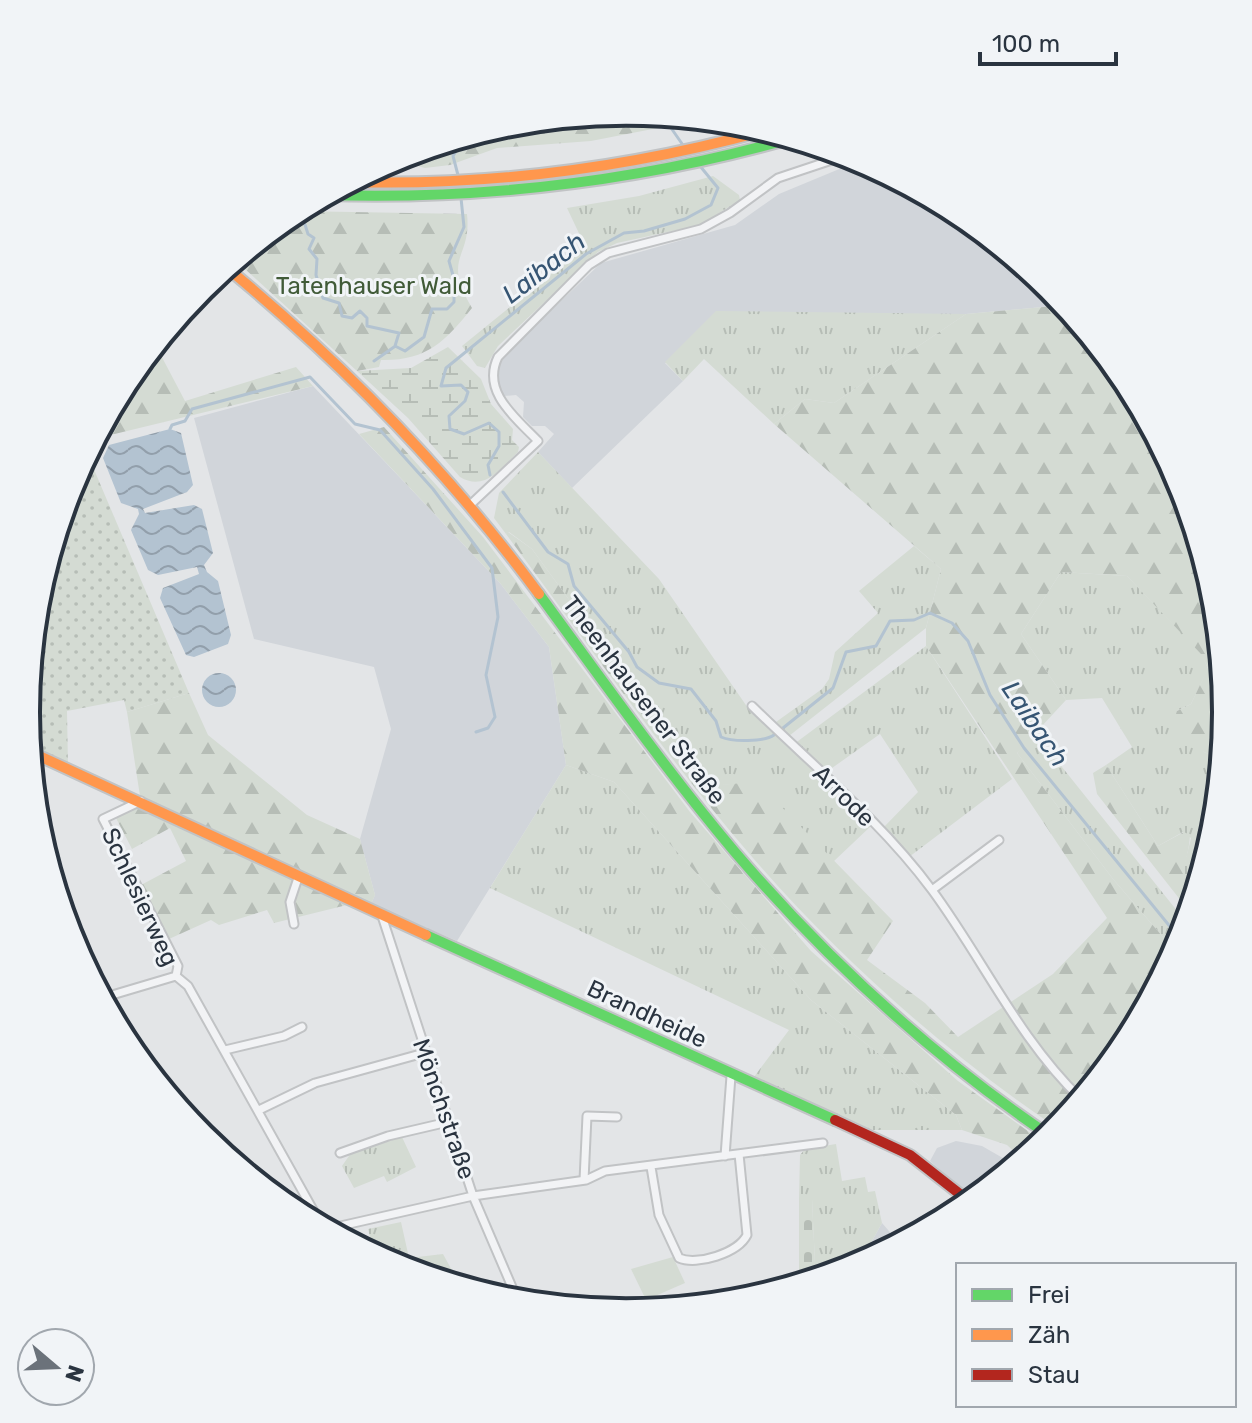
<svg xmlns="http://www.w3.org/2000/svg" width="1252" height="1423" font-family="Rubik,sans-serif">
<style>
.built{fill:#d1d5da}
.grass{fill:url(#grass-tufts)}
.forest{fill:url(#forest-firs)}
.wetland{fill:url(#wetland-marsh)}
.cemetery{fill:url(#cemetery-stones)}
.park{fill:#d4dbd3}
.garden{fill:url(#garden-dots)}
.water{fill:url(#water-waves)}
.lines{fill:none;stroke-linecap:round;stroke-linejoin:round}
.stream{stroke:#b3c3d1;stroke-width:3}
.street-casing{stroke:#c1c3c5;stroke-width:11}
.fast-casing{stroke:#c1c3c5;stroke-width:14}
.slow-casing{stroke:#c1c3c5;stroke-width:14}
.jam-casing{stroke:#c1c3c5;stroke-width:14}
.street{stroke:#f2f3f5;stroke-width:7}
.fast{stroke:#63d668;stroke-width:10}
.slow{stroke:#ff974d;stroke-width:10}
.jam{stroke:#b3261e;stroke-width:10}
.labels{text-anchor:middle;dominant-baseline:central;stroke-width:6;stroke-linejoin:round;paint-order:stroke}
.park-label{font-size:24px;fill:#415b38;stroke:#f1f4f7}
.street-label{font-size:24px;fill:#2a3440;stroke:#f1f4f7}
.water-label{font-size:26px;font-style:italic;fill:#365573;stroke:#f1f4f7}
.rim{fill:none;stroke:#2a3440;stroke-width:4}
</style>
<defs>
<pattern id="grass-tufts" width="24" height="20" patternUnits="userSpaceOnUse" patternTransform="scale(2)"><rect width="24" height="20" fill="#d4dbd3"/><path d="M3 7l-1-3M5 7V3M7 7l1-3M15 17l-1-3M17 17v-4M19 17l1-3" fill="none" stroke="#b6bdb6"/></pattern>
<pattern id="forest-firs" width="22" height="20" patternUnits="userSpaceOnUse" patternTransform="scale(2)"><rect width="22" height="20" fill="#d4dbd3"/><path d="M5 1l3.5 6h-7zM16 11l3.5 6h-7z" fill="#b6bdb6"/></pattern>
<pattern id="wetland-marsh" width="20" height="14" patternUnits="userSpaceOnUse" patternTransform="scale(2)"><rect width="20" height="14" fill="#d4dbd3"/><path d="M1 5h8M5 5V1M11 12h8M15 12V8" fill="none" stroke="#b6bdb6"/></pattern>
<pattern id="cemetery-stones" width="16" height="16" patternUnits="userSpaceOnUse" patternTransform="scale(2)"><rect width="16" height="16" fill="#d4dbd3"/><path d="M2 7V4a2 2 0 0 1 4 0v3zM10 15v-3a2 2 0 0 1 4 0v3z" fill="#b6bdb6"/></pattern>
<pattern id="garden-dots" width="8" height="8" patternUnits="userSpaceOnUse" patternTransform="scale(2)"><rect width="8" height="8" fill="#d4dbd3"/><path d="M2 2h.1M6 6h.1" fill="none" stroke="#b6bdb6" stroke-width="1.8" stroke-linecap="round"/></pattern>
<pattern id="water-waves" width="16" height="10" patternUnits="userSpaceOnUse" patternTransform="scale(2)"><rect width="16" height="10" fill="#b3c3d1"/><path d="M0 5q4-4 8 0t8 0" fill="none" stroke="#929fab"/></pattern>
</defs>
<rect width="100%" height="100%" fill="#e3e5e7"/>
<path class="built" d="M861 160 960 213 1051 288 1065 305 966 314 665 363 683 381 572 488 538 452 554 434 545 426H532L523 417 524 402 516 395 504 396 499 389 496 376 503 356 601 263 735 225 779 194Z
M313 386 500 583 549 647 566 765 457 941 371 904 375 895 360 839 391 729 374 667 254 639 194 418Z
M956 1141 982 1146 1015 1165 973 1199 930 1161 937 1148Z
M928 1219 933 1225 859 1264 882 1223 895 1238Z"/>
<path class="grass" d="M713 176 739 195 740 200 700 225 617 243 598 252 498 346 485 368 477 366 462 346 585 246 567 208 639 196Z
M716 311 966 314 834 403 805 399 774 424 704 359 683 381 665 362Z
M538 452 659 579 750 711 871 826 833 862 757 783 705 786 532 549 509 532 506 534 494 518 499 493Z
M914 546 941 569 926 628 789 736 776 722 822 689 829 679 835 652 878 613 859 591Z
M1061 572 1127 576 1202 654 1208 669 1191 704 1177 711 1204 752 1221 759 1214 829 1193 901C1176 881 1186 861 1191 838L1183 832 1158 846 1106 765 1132 747 1102 698 1066 700 1021 634Z
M926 646 1012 779 909 857 883 828 918 792 880 734 825 773 794 744Z
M1034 732 1186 922 1175 951 1113 879 1017 753Z
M566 765 614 782 811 1000 956 1115 962 1130H869L751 1081 789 1030 490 888Z
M402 1137 416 1167 387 1182 384 1176 354 1188 342 1166 351 1153Z
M836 1144 842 1181 865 1177 868 1192 875 1191 882 1223 859 1264 823 1276V1264H815L812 1199H799L800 1155 805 1149Z
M401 1222 409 1258 443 1254 454 1274 443 1280 396 1266 374 1254 368 1229Z"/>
<path class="forest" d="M626 112 704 119 591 141 497 148 450 165 425 168 392 159 509 123Z
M295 211 467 214C472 259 441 256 472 308 445 342 426 361 381 360L379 367 357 371 235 260Z
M1065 305C1085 329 1110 354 1126 381 1195 494 1235 626 1221 759L1204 752 1173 723 1177 711 1191 704 1208 668 1201 654 1127 576 1061 572 1021 634 1066 700 1017 753 1113 879 1175 951 1125 1045 1057 1128C945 1052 841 960 753 858 664 755 587 642 506 534L508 532 532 549 705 786 757 782 893 921 867 960 925 1003 958 1037 1053 974 1107 918 926 646V628L941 569 774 424 805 399 834 403 966 314Z
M155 344 185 401 296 367 313 386 94 439 127 378Z
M384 427 483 537 690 812 811 951 958 1081 1043 1142 1022 1159 1007 1145 962 1130 956 1115 811 1000 614 782 566 765 549 647 500 583 359 434Z
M189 693 208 735 307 815 360 839 375 895 371 904 140 796 127 712Z
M1106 765 1158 846 1184 832 1190 835C1189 860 1175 880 1193 901L1189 911 1097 794 1093 773Z
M144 805 351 904 274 923 267 910 219 925 211 920 169 939 141 885 186 861 170 828 132 849 116 818Z"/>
<path class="wetland" d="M448 347 481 379 491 404 513 429 512 440 519 447 518 452C501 468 485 492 460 477L408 418 357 371 411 368Z"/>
<path class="cemetery" d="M799 1199H812L815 1264 823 1263V1276L804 1282 799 1279Z"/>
<path class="park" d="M673 1257 685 1283 646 1300 631 1269Z"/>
<path class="garden" d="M87 453 189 693 127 712 124 700 67 711 68 765 30 748C14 671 50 522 87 453Z"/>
<path class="water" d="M170 429 181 433 193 485 187 492 143 509 145 513 194 505 202 509 213 553 204 565 207 572 218 581 231 635 228 644 194 657 186 655 160 598 163 588 199 574 197 567 158 575 148 570 131 530 139 514 138 509 121 503 103 458 109 445Z
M202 690a17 17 0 1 1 34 0a17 17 0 1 1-34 0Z"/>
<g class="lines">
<path class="stream" d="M662 115 685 148
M459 179 453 156 466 136
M300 209 308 234 314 238 309 249 317 259 316 275 323 298 339 303 342 316 352 318 360 311 367 318V326L399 333 395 346 405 351 424 337 432 309H447L454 302V279L449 261 464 227 461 198
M374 361 394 347
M170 429 172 425 185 421 192 409 310 377 355 424 380 430 433 489 492 568 498 617 486 675 495 717 488 728 476 732
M490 475 488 465 499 446V432L489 423 464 434 450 429 449 416 465 401 468 392 461 385 441 386 446 368 586 254 624 233 644 231 685 219 711 205 718 188 700 166
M503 492 548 552 568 564 574 586 629 652 637 667 659 683 691 689 716 721 721 737C732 742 764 742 774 735
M783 728 833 688 846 652 876 646 890 621 914 620 930 613 952 623 968 641 990 695 1024 748 1181 940"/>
<defs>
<path id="street" d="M469 506 538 441C516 418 481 392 498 357L589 265 608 253 701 229 730 213 778 178 847 155
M752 706C812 765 881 821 932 890 983 959 1018 1038 1081 1099
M141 801 103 819 178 966 176 976
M932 890 999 840
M381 913 473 1196 518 1301
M294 924 290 902 299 875
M176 976 188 986 322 1226
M102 998 176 976
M225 1050 284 1036 302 1027
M259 1110 315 1083 424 1053
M340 1153 388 1136 448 1122
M725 1156 731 1076
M651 1167 659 1215 679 1258C697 1266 738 1253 747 1235L739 1154
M584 1180 587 1116 617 1117
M327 1229 473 1196 586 1180 605 1171 823 1143"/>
<path id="fast" d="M325 195C486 200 638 182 793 138
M539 594C603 681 665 769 734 851 827 960 932 1056 1050 1136
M426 935 835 1120"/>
<path id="slow" d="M350 182C493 186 629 168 767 130
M226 267C344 364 448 471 539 594
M35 754 426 935"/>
<path id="jam" d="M835 1120 910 1155 970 1202"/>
</defs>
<use href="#street" class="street-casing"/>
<use href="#fast" class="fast-casing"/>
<use href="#slow" class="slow-casing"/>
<use href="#jam" class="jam-casing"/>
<use href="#street" class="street"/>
<use href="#fast" class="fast"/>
<use href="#slow" class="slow"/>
<use href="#jam" class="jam"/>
</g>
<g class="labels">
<g class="park-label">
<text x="374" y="286">Tatenhauser Wald</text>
</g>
<g class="street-label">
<text transform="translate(644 700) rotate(53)">Theenhausener Straße</text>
<text transform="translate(844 796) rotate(45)">Arrode</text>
<text transform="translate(140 897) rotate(65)">Schlesierweg</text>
<text transform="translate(647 1014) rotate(25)">Brandheide</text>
<text transform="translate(444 1109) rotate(71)">Mönchstraße</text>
</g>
<g class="water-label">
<text transform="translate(544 268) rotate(-38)">Laibach</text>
<text transform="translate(1035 724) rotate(56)">Laibach</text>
</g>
</g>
<path d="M0 0H1252V1423H0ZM40 712a586 586 0 1 1 1172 0a586 586 0 1 1-1172 0Z" fill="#f1f4f7" fill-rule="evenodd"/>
<path class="rim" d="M40 712a586 586 0 1 1 1172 0a586 586 0 1 1-1172 0Z"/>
<rect x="956" y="1263" width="280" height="144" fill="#f1f4f7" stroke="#a1a7ae" stroke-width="2"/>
<rect x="972" y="1289" width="40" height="12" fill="#63d668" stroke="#a1a7ae" stroke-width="2"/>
<text x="1028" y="1303" font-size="24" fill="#2a3440">Frei</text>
<rect x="972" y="1329" width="40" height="12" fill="#ff974d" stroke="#a1a7ae" stroke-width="2"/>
<text x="1028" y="1343" font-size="24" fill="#2a3440">Zäh</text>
<rect x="972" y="1369" width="40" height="12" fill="#b3261e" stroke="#a1a7ae" stroke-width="2"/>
<text x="1028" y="1383" font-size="24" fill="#2a3440">Stau</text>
<g transform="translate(56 1367) rotate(109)"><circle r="38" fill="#f1f4f7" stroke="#a1a7ae" stroke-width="2"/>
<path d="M0-6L14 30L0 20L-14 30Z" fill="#6b727a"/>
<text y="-12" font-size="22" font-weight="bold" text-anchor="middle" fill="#2a3440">N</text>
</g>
<path d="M980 52v12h136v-12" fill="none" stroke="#2a3440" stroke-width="4"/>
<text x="992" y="52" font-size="24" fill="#2a3440" stroke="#f1f4f7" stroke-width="6" paint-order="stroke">100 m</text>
</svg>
